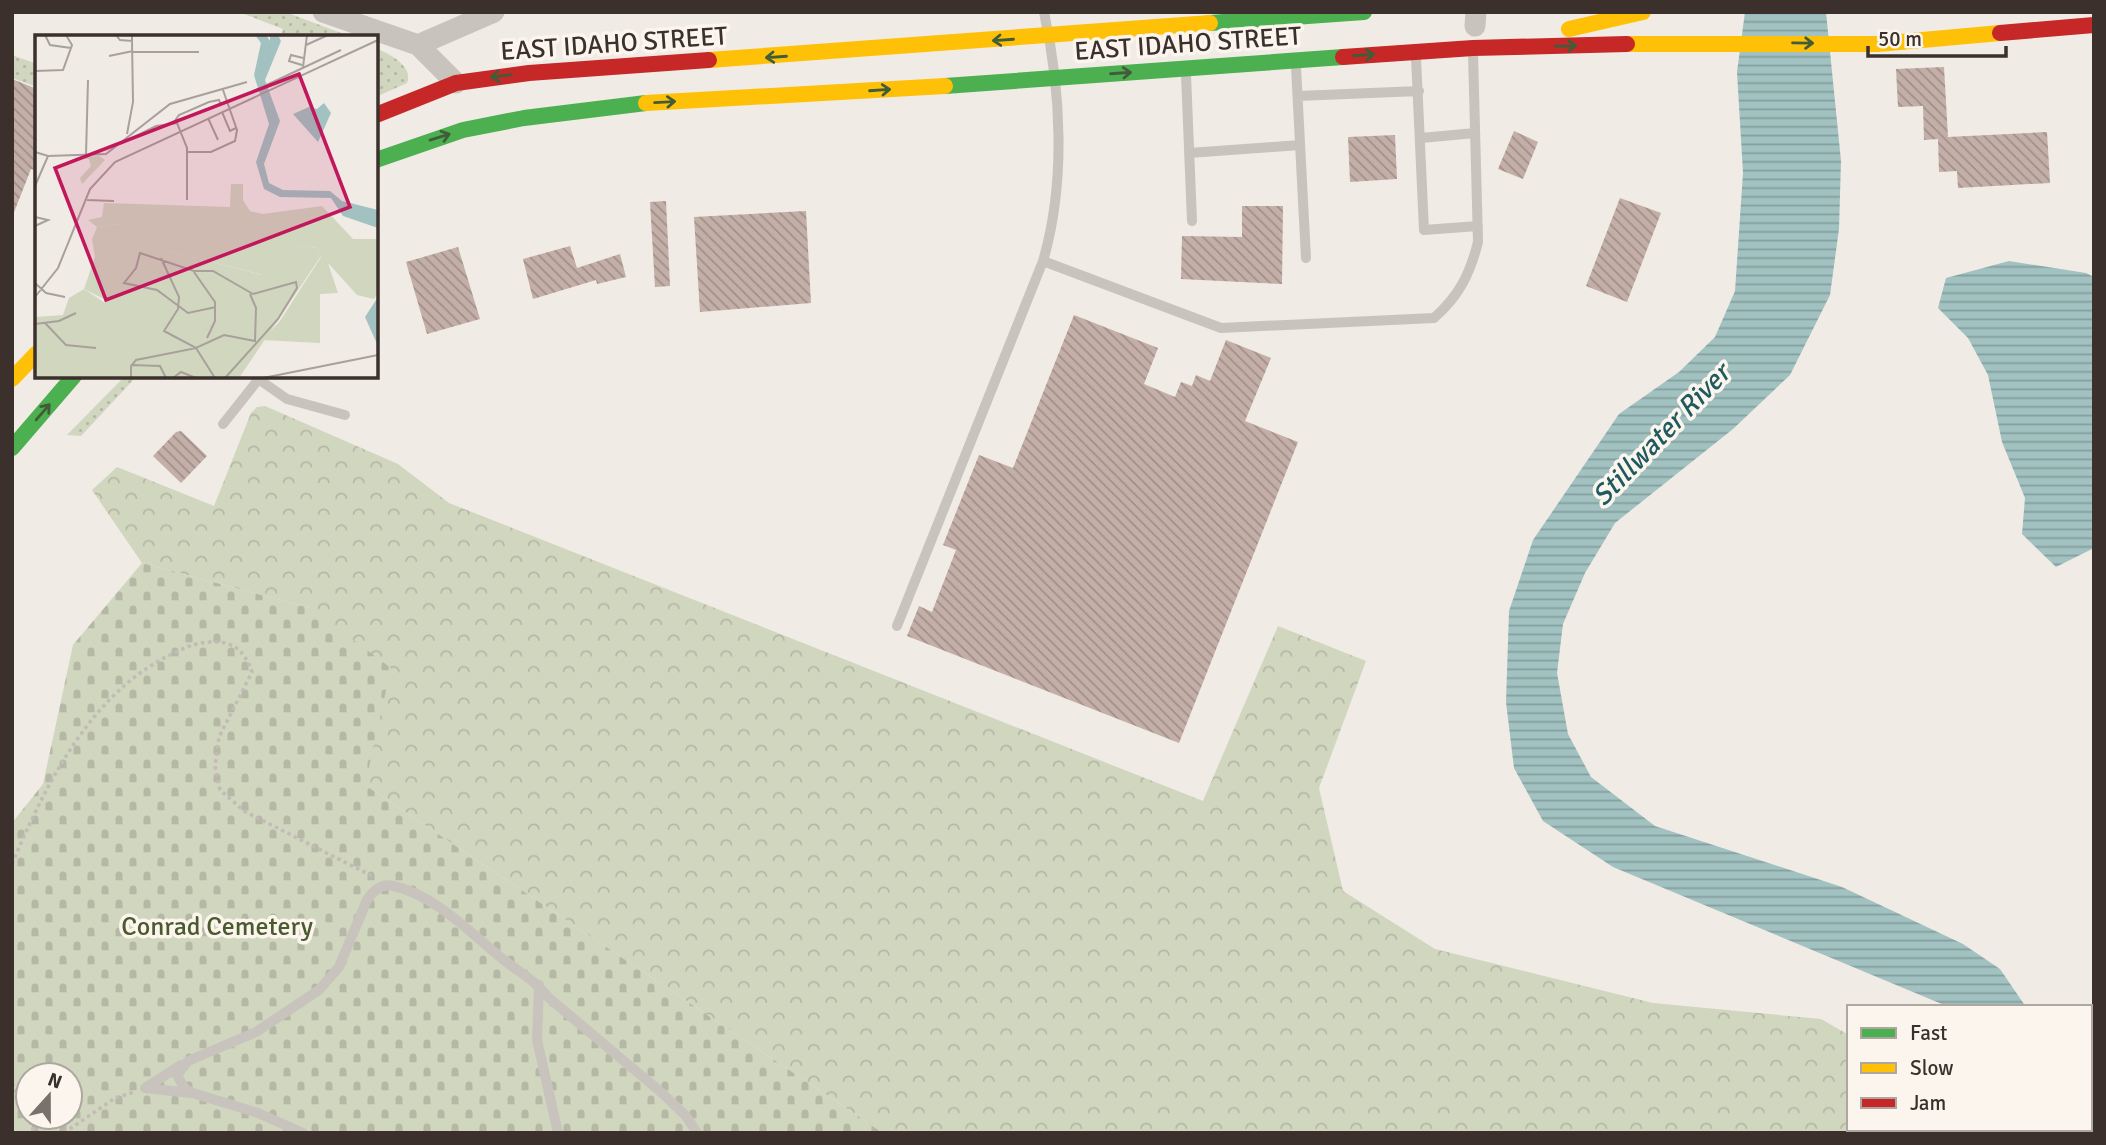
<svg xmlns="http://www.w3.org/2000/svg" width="2106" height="1145" font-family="Signika,sans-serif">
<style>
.grass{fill:url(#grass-dots)}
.forest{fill:url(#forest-crowns)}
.cemetery{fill:url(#cemetery-stones);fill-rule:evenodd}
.water{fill:url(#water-rules)}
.building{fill:url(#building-back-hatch)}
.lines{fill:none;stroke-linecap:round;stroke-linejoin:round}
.path{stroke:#c2bbb6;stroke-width:3.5;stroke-dasharray:3.5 3.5;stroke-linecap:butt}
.lane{stroke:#c9c3be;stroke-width:10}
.street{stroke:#c9c3be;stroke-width:21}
.fast{stroke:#4caf50;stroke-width:16}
.slow{stroke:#ffc107;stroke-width:16}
.jam{stroke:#c62828;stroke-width:16}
.oneway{stroke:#415c38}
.labels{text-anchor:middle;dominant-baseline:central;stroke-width:7;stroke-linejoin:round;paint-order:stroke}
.street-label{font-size:26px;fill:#3b302b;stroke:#fbf5ee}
.park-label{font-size:26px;fill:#4a5a2e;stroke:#fbf5ee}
.water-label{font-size:28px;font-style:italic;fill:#1f5a5e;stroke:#fbf5ee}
.inset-road{fill:none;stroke:#a8a09b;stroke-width:2}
.view{fill:#c2185b;fill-opacity:0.15;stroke:#c2185b;stroke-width:3.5}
.inset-edge{fill:none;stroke:#3b302b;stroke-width:3.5}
</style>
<defs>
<pattern id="grass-dots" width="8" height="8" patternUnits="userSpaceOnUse" patternTransform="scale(1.75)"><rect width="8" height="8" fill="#d1d6bf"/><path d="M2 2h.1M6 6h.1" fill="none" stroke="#b4b8a4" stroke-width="1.8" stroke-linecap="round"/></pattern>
<pattern id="forest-crowns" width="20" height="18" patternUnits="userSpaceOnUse" patternTransform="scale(1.75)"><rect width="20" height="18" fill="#d1d6bf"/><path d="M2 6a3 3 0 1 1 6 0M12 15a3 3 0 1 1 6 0" fill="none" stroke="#b4b8a4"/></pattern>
<pattern id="cemetery-stones" width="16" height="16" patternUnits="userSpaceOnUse" patternTransform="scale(1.75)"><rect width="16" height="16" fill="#d1d6bf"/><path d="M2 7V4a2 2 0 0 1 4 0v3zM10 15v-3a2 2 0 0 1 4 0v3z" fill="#b4b8a4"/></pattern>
<pattern id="water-rules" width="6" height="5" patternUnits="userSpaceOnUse" patternTransform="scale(1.75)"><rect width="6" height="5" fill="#a1c2c1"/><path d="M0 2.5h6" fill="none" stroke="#849e9d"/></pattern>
<pattern id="building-back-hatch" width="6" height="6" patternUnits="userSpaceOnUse" patternTransform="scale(1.75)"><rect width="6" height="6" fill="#c3afa7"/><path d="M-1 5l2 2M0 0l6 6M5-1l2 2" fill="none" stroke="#a08f88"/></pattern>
</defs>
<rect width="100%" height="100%" fill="#f0ebe5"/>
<path class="grass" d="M239 12H285L352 37H281L283 29Z
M376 48C389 54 414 66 407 83L376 97Z
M12 55 37 64V87L12 78Z
M125 376H137L81 436 67 435Z"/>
<path class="forest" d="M265 406 398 464 449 503 1203 801 1278 626 1366 661 1319 788 1343 891 1435 949 1653 1003 1821 1019 1849 1035V1129H1936L1938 1133H883L365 785 310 608 142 563 92 490 117 467 214 506 251 413 257 407Z"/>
<path class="cemetery" d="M142 563 310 608 391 668 365 785 883 1133H12V823L43 784 73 645ZM28 1075H70V1117H28Z"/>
<path class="water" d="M1745 12H1826L1841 161 1839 229 1830 295 1790 375 1733 429 1615 523 1585 573 1563 624 1557 673 1568 734 1591 777 1655 826 1842 887 1963 944 2000 969 2026 1007H1949L1613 867 1543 821 1514 768 1506 702 1509 611 1533 540 1619 414 1679 372 1715 337 1735 291 1743 173 1737 72Z
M2009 261 2086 273 2094 277V548L2056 567 2022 534 2025 498 2002 442 1988 375 1968 338 1938 308 1946 278Z
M2090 1096 2094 1099V1133H2012V1129H2090Z"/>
<path class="building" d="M1944 67 1948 137 2047 132 2050 183 1958 188 1957 171 1939 172 1938 139 1924 140 1923 106 1898 107 1896 69Z
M12 79 37 89V171L31 169 13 215Z
M1514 131 1538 142 1523 179 1498 169Z
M1395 135 1397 179 1350 182 1348 137Z
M1620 198 1661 213 1627 302 1586 286Z
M666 201 670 286 655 287 650 202Z
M1242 206H1283L1282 284 1181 279 1182 236 1242 237Z
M806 211 811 303 700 312 694 217Z
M570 246 577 268 620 254 626 277 597 284 596 280 533 299 523 259Z
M458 247 480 319 427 334 406 262Z
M1074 315 1158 348 1144 384 1175 397 1181 382 1192 386 1196 375 1210 381 1226 340 1271 358 1245 421 1298 442 1179 743 907 636 919 606 932 612 956 550 943 545 979 455 1013 468Z
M181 431 207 456 181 483 153 456 176 432Z"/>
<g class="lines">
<path class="path" d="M12 864C45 786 90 694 170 655 184 648 194 643 210 642 234 641 244 650 252 672L219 737 215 766 220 790 244 811 374 877
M12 1083 35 1133
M64 1133 115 1098 134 1092"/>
<path class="lane" d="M1416 58 1424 230 1478 226
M1296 67 1306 258
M1186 75 1192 221
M1298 96 1419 91
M1421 138 1475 133
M1189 153 1300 145
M1043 261 1221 328 1434 318C1459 296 1470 274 1478 242L1473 53
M254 376 287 399 345 415
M223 424 258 380
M897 626 1043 261C1066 183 1061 91 1044 12
M539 985 537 1040 558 1133
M145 1088 181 1065
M145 1088 191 1093
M303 1133 258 1113 193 1093 185 1089 177 1075 188 1061 256 1032 319 990 339 967 367 900C373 891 382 883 393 886 436 895 471 934 504 960 520 973 536 981 549 998L662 1093 686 1116 697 1133"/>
<path class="street" d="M323 12 418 45 494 12
M1475 26 1476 12
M418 45 456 83"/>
<path class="fast" d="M1210 23 1364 12
M945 86 1343 57
M376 160 463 130 524 118 646 103
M12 448 74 376"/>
<path class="slow" d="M1569 29 1643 12
M1627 44H1878L2000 33
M709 60 1210 23
M646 103 945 86
M12 379 37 353"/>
<path class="jam" d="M2000 33 2094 25
M1343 57 1473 48 1627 44
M376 115 456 83 529 73 709 60"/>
</g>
<defs><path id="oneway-shaft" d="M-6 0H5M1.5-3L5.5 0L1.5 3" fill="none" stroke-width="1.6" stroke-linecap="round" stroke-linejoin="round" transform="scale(1.75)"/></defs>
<g class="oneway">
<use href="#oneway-shaft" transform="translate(1003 40) rotate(176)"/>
<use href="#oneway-shaft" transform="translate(1803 43) rotate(1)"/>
<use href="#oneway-shaft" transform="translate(1566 46) rotate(-1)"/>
<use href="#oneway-shaft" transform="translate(1364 55) rotate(-4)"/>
<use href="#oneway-shaft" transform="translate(776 57) rotate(176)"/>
<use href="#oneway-shaft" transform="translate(1121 73) rotate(-4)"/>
<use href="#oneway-shaft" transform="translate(501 76) rotate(173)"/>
<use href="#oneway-shaft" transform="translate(880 90) rotate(-4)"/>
<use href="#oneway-shaft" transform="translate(665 102) rotate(-3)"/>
<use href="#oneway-shaft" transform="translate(440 137) rotate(-17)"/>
<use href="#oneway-shaft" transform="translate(43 412) rotate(-49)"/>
</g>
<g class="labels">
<g class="street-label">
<text transform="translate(614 44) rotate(-4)">EAST IDAHO STREET</text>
<text transform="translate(1188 44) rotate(-4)">EAST IDAHO STREET</text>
</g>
<g class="park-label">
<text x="217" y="927">Conrad Cemetery</text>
</g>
<g class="water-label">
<text transform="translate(1661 435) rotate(-46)">Stillwater River</text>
</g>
</g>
<g transform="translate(35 35)">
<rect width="343" height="343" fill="#f0ebe5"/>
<path d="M64 121 70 125 47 149 45 143 56 131 54 124 38 122Z" fill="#d1d6bf"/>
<path d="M196 149H208V165L215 176 228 179 287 171 318 204H342L343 258 339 264 322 260 293 228 303 258 285 259V308L227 305 245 286 286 222 283 213 266 211 228 240 97 207 83 189 62 192 53 185 67 182 69 168 195 172Z" fill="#d1d6bf"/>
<path d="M83 189 95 193 98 207 227 240 266 211 283 213 286 221 204 343H84L69 264 49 254 60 222 57 204 62 192Z" fill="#d1d6bf"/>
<path d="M49 254 79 274 97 320 83 330 84 343H0V282L28 280 34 263Z" fill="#d1d6bf"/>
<path d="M220 0H231L235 6V0H243L246 6 230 45 245 86 229 129 234 148 248 155 295 156 307 166 343 175V193L308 181 296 163 245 162 229 154 221 127 234 89 219 40 226 8ZM289 68 296 78 283 107 258 79 274 72 282 74ZM343 262V311L330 282Z" fill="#a1c2c1"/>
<path class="inset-road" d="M10 0 15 10 36 13M81 0 85 5 97 6V0M271 10 293 0M98 17H164M74 21 98 16M267 30 254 26 256 20 268 23M268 32 272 0M0 36 28 35 37 10 31 0M208 61 306 15M187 77 195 96 201 93M173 83 183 105M139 87 144 80 174 67 184 65 186 70M92 99 98 67 97 6M85 109 121 91 142 88 152 113V165M0 117 13 121 71 119 135 69 212 47M153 117H176L200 106 202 95 188 55M51 120 53 45M0 151 13 121M52 165 79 166M0 182 13 185 0 191M126 223 144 262 143 274 129 296 161 313 189 300 220 306 221 273 215 259M159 237 180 267V286L172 303M0 248 11 258 30 262M0 262 23 233 55 154 80 127 343 5M181 272 153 278 122 255 89 248 101 233 105 218 159 236H178L218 259 261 247 262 253 243 284 190 343M10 288 31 310 61 313M0 289 24 286 41 278M96 330 125 331 131 343M96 343V331L101 325 161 313 180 343M138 343 146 337 161 343M228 343 343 320"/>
<path class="view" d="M264 39 315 172 71 265 20 133Z"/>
<rect width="343" height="343" class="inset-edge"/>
</g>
<rect width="2106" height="1145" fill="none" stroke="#3b302b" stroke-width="28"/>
<rect x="1847" y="1005" width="245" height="126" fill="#fbf5ee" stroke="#aea6a0" stroke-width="2"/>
<rect x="1861" y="1028" width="35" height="10" fill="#4caf50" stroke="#aea6a0" stroke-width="2"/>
<text x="1910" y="1040" font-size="21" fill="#3b302b">Fast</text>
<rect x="1861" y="1063" width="35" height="10" fill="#ffc107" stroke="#aea6a0" stroke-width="2"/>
<text x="1910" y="1075" font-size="21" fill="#3b302b">Slow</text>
<rect x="1861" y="1098" width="35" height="10" fill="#c62828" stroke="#aea6a0" stroke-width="2"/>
<text x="1910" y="1110" font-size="21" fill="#3b302b">Jam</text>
<g transform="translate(49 1096) rotate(21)"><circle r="33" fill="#fbf5ee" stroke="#aea6a0" stroke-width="2"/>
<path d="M0-5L12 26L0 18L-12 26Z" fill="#7a716c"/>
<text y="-10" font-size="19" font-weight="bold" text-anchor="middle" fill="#3b302b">N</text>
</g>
<path d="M1868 46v10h138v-10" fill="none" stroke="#3b302b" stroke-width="3.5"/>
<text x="1878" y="46" font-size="21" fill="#3b302b" stroke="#fbf5ee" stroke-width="5" paint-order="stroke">50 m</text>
</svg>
